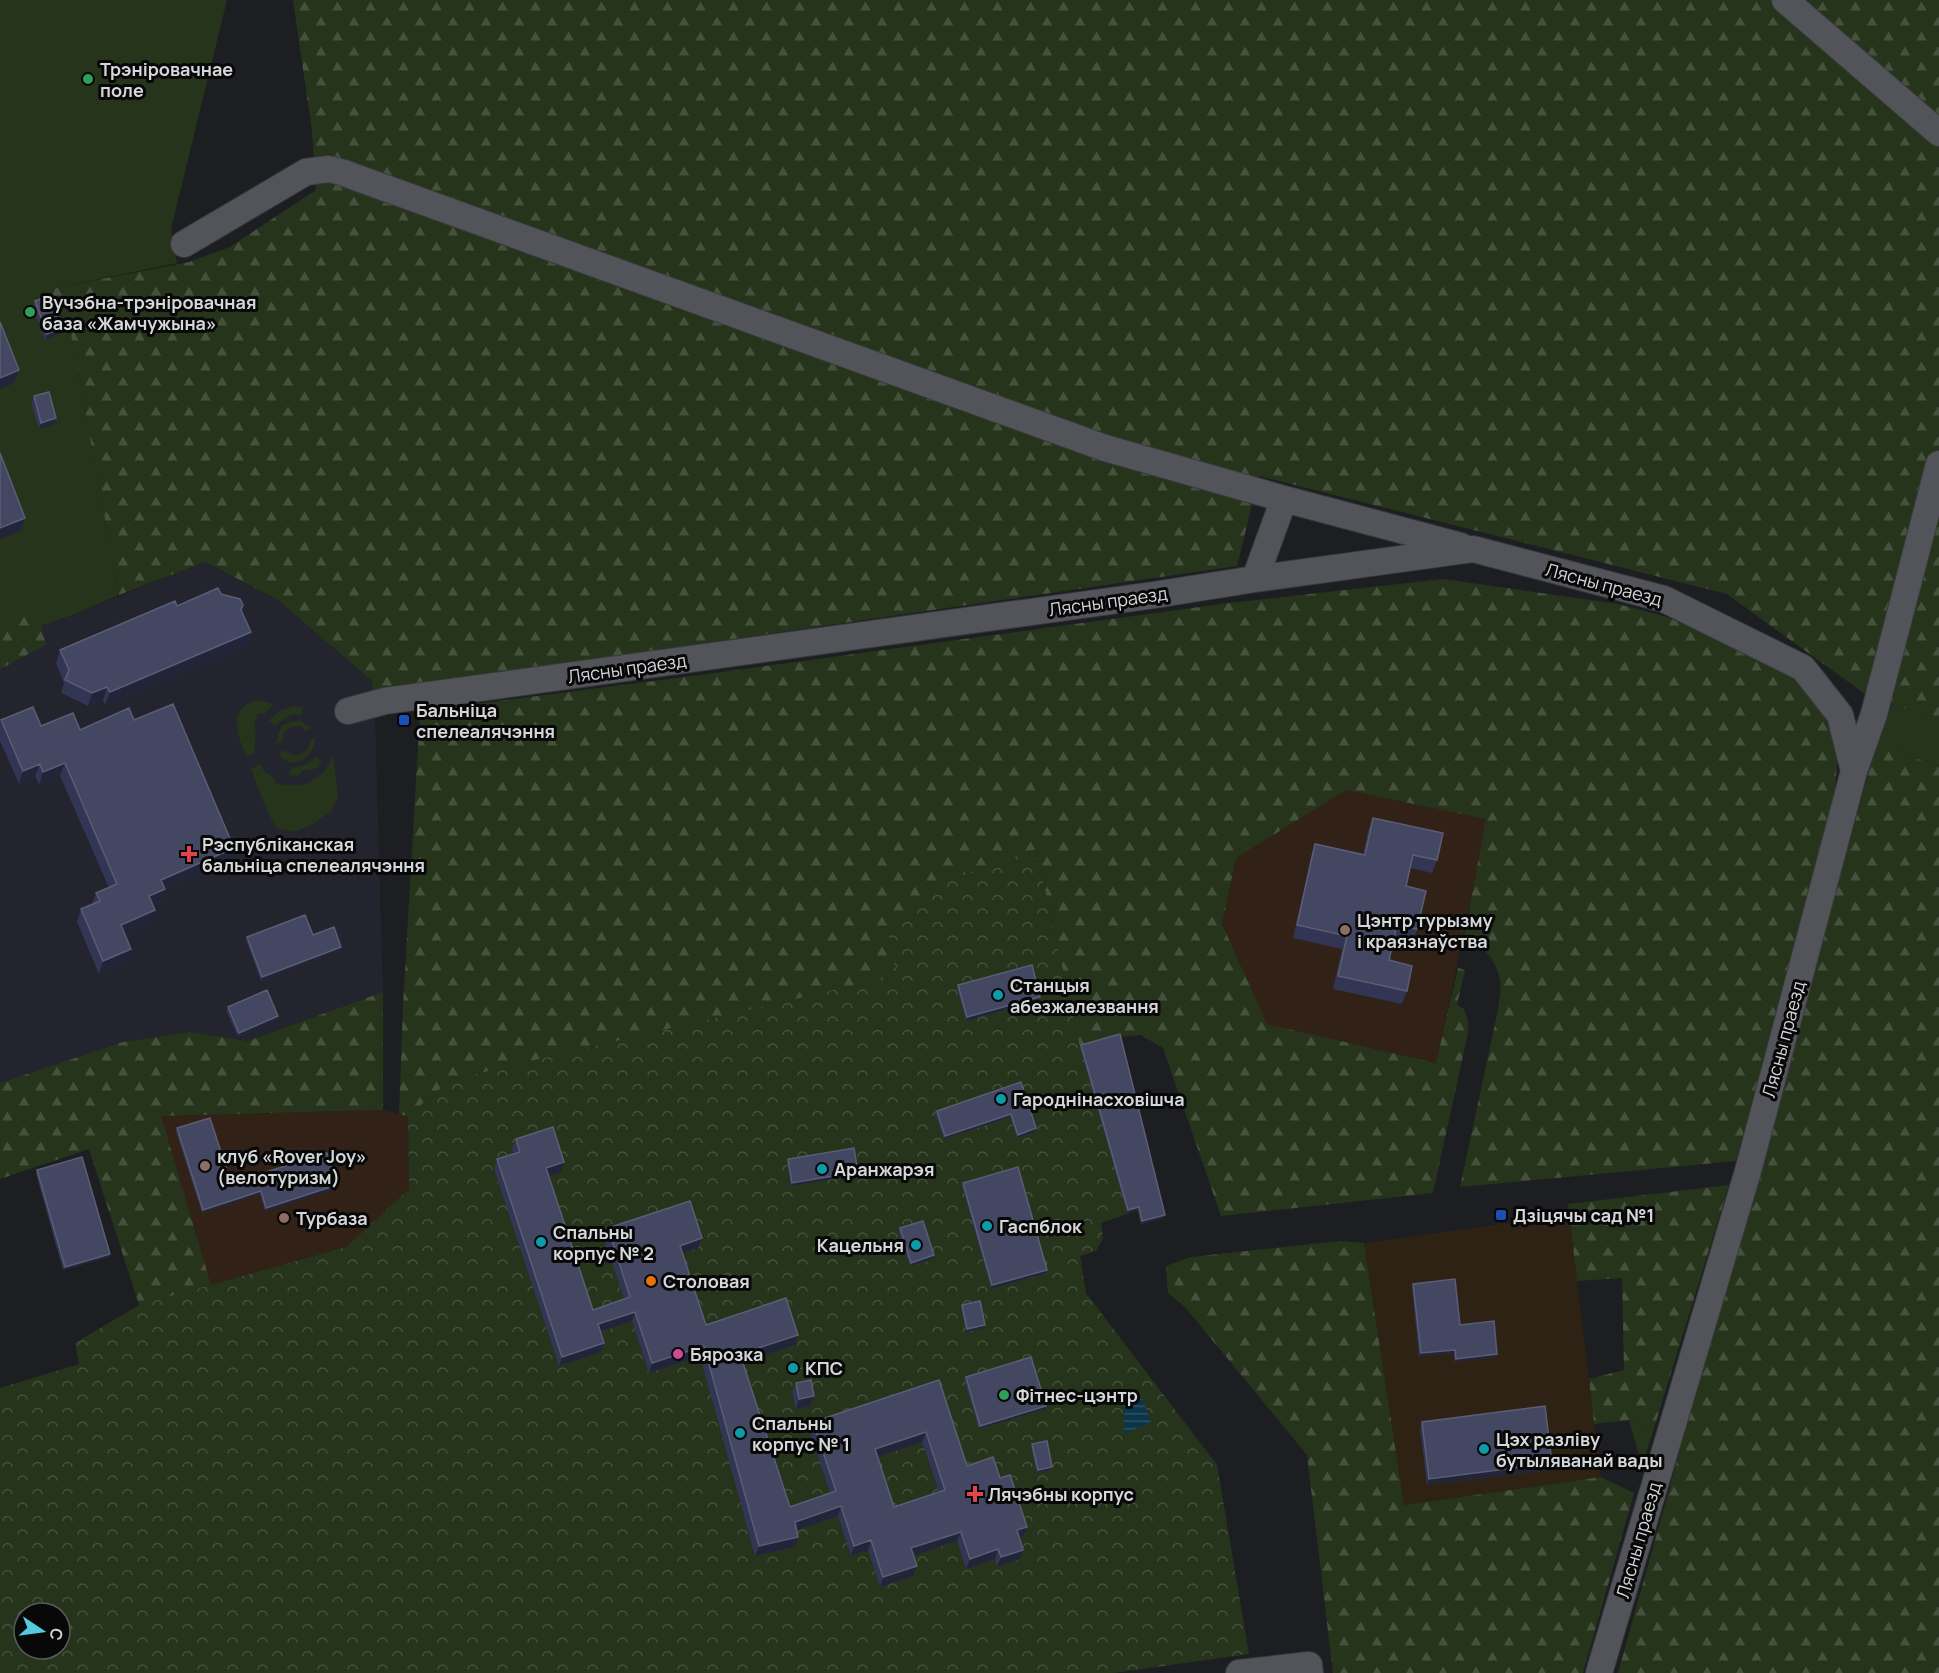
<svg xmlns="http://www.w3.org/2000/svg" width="1939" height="1673" font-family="Manrope,sans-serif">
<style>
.built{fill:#23242e}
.industrial{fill:#2e2214}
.education{fill:#312117}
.grass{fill:#26341b}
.forest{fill:url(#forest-firs)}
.park{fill:url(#park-crowns);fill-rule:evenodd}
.water{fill:url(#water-rules)}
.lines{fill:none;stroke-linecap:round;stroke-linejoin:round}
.minor-casing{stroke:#393a3c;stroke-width:28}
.minor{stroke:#535459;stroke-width:26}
.wall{fill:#323553;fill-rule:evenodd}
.shaded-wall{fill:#222539}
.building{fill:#444761;stroke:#5b5d74;stroke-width:1.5;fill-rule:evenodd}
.leisure-dot{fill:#2e9e5b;stroke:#080809;stroke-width:2}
.transit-dot{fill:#1a4fb4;stroke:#080809;stroke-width:2}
.health-dot{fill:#e0444e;stroke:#080809;stroke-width:2}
.education-dot{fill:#8d6e63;stroke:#080809;stroke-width:2}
.culture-dot{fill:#0f9aa8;stroke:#080809;stroke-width:2}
.food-dot{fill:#e8710a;stroke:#080809;stroke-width:2}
.hotel-dot{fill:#d1479c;stroke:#080809;stroke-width:2}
.labels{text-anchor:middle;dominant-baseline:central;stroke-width:6;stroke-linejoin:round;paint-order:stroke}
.poi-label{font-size:18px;font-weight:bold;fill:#d6d7d9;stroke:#080809;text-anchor:start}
.street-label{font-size:18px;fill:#d6d7d9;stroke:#080809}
</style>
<defs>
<pattern id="forest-firs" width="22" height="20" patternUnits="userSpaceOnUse" patternTransform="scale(1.5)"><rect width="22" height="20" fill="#26341b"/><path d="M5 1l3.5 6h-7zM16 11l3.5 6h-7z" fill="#45513c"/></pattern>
<pattern id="park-crowns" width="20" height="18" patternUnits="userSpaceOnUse" patternTransform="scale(1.5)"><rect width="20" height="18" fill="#26341b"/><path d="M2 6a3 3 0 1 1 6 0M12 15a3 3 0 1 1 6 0" fill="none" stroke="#45513c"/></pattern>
<pattern id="water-rules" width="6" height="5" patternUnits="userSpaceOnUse" patternTransform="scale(1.5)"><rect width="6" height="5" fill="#0b3549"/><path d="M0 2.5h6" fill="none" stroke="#2e5263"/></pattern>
</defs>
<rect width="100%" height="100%" fill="#1d1e21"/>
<path class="built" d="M204 562 278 600 372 681 375 715 383 992 248 1041 191 1032 123 1042 0 1083V640L70 616Z"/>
<path class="industrial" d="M1569 1215 1601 1477 1404 1505 1364 1243Z"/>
<path class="education" d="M1346 790 1487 819 1437 1063 1266 1024 1222 924 1236 858Z
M383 1110 408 1116 409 1189 346 1247 211 1285 160 1116Z"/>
<path class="grass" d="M0 0H227L171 229 177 263 50 289 71 335 119 595 70 616 0 640Z
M258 700 274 704 265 713 258 714 254 725 256 732 254 754 246 756C237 733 226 709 258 700Z
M1892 704 1939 719V766L1906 755 1879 736Z
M295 706 303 708 301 715 292 714 275 725 268 721 281 710Z
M299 720 311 728 306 731 301 726 292 727 284 732 282 742 275 744 282 725Z
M315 737C315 758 292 773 279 754L285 750C293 757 300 757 308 749L310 740Z
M333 756 338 797 331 811 312 825 293 832 276 828 265 806 251 769 260 764 264 771 275 779 276 783C286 786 294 784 305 785L324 772Z
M316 757 322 761 318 768 303 771 297 776 288 775 291 767C301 768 308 764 316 757Z
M1629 1420 1654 1428 1642 1466Z"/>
<path class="forest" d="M293 0H1939V719L1892 704 1865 694 1727 594 1259 476 1237 566 373 691 372 681 278 600 205 562 119 595 71 335 50 289 189 262 230 247 316 190 312 131Z
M1443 579 1618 604 1667 617 1774 663 1796 680 1823 713 1838 751 1835 792 1736 1161 1460 1187 1498 1010C1499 1001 1502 989 1500 980 1497 961 1482 943 1464 937L1486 819 1346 790 1236 858 1222 924 1267 1024 1436 1063 1458 968 1465 970 1457 1005 1464 1009 1468 1021V1033L1433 1193 1221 1216 1163 1048 1141 1035 1119 1037 1080 1048 1036 849 898 975 451 1080 408 1116 399 1114 403 1006 420 711 685 677 1221 604Z
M37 610 46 645 0 669V617Z
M1879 736 1906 755 1939 766V1673H1618Z
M383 992V1110L161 1116 211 1285 139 1305 89 1149 0 1179V1083L123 1042 191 1032 248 1041Z
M1729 1185 1654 1428 1629 1420 1594 1424 1589 1379 1624 1370 1622 1278 1577 1281 1568 1204Z
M1340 1241 1364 1243 1404 1505 1601 1477 1634 1493 1583 1673H1333L1307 1455 1185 1307 1168 1293 1166 1266 1191 1257Z"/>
<path class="park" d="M1036 849 1080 1048 1119 1037 1141 1224 1138 1210 1101 1223 1103 1238 1096 1251 1080 1256 1086 1293 1217 1465 1249 1654 1114 1673H0V1388L79 1364 75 1343 139 1305 346 1247 409 1189 408 1116 451 1080 897 975 889 936 929 887ZM24 1613H60V1649H24Z"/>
<path class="water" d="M1124 1398 1143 1399 1151 1422 1124 1434Z"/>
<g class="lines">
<defs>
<path id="minor" d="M1785 0 1939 133
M184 244 306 172 329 169 341 172 1105 448 1284 499 1461 546
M1255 579 1284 499
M348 711 385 701 1154 595 1255 579 1473 549 1664 599 1803 668 1840 715 1854 771 1748 1171 1599 1673
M1854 771 1874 714 1939 464
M1239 1673 1309 1665 1310 1673"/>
</defs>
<use href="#minor" class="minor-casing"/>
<use href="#minor" class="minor"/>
</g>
<path class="wall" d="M35 301 59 334 45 340 33 307Z
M34 396 54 425 39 429 31 402Z
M221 594 241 610 251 632 246 645 105 705 103 700 88 706 61 693 64 683 56 663 60 650 177 606Z
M1 720 41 726 80 730 134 720 234 848 230 861 165 889 160 902 153 905 151 923 124 934 126 962 99 974 77 922 81 909 92 905 96 893 109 888 60 776 39 785 35 776 19 784 0 741V724Z
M1373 818 1437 860 1432 873 1410 868 1406 886 1417 929 1413 942 1394 938 1389 960 1407 991 1402 1004 1333 989 1342 949 1293 938 1311 857 1315 844 1363 854 1368 831Z
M313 935 341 947 340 950 261 981 246 940 247 937Z
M958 985 1040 997 1039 1000 966 1021 957 989Z
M228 1007 277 1020 238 1037 226 1010Z
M1081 1045 1165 1215 1164 1218 1141 1224 1138 1210 1127 1213 1080 1048Z
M1021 1082 1036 1128 1035 1132 1017 1138 1010 1117 944 1139 935 1114 937 1111Z
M177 1128 231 1183 337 1185 336 1189 265 1211 260 1194 202 1213 176 1132Z
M516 1139 561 1172 549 1176 593 1310 624 1299 604 1238 608 1228 702 1238 698 1248 682 1254 706 1325 798 1335 795 1345 743 1362 790 1507 830 1493 810 1432 813 1422 939 1380 967 1466 1000 1478 1027 1527 1024 1536 1019 1538 1020 1559 997 1567 995 1559 966 1569 957 1541 913 1556 917 1566 913 1576 880 1587 868 1550 851 1556 838 1516 797 1530 798 1537 795 1547 755 1556 700 1356 649 1373 632 1321 601 1332 604 1343 601 1352 559 1366 494 1169 497 1159 514 1154 512 1149ZM922 1442 939 1492 894 1507 877 1457Z
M788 1159 857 1175 791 1186 787 1162Z
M37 1170 110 1254 109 1257 63 1270 36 1174Z
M963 1183 1047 1270 1046 1273 991 1289 962 1186Z
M900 1228 933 1259 910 1266 898 1232Z
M1413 1284 1460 1325 1497 1354 1496 1357 1454 1362V1353L1419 1357 1412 1287Z
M962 1305 984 1328 966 1332 961 1308Z
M966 1377 1046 1406 1045 1409 979 1429 964 1380Z
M796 1383 814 1396 810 1406 796 1409 792 1392Z
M1422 1422 1549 1470 1427 1485 1420 1428Z
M1032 1444 1051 1470 1037 1473 1031 1448Z"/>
<path class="shaded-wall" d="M61 328 59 334 45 340 47 334Z
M19 370 14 383 0 389V378Z
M56 418 54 425 39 429 41 423Z
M25 518 21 531 0 539V528Z
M251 632 246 645 105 705 110 692Z
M107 687 103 700 88 706 92 693Z
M65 763 60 776 39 785 43 772Z
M40 764 35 776 19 784 23 771Z
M234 848 230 861 156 893 161 880Z
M165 889 160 902 145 909 149 896Z
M155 910 151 923 116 938 121 925Z
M341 947 340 950 261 981 262 977Z
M131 949 126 962 99 974 103 961Z
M1040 997 1039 1000 966 1021 967 1017Z
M278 1016 277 1020 238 1037 239 1033Z
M1011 1114 1010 1117 944 1139 945 1136Z
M1036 1128 1035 1132 1017 1138 1018 1135Z
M564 1162 561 1172 543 1178 546 1168Z
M858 1172 857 1175 791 1186 792 1183Z
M337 1185 336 1189 265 1211 266 1208Z
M261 1191 260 1194 202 1213 203 1210Z
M1139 1207 1138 1210 1127 1213 1128 1210Z
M1165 1215 1164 1218 1141 1224 1142 1221Z
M702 1238 698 1248 676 1256 680 1246Z
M110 1254 109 1257 63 1270 65 1267Z
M934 1255 933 1259 910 1266 911 1263Z
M1047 1270 1046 1273 991 1289 992 1285Z
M635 1312 632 1321 594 1334 598 1324Z
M985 1325 984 1328 966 1332 967 1329Z
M798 1335 795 1345 736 1364 740 1354Z
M604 1343 601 1352 559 1366 562 1357Z
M704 1346 700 1356 649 1373 652 1363Z
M1455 1350 1454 1353 1419 1357 1421 1353Z
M1497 1354 1496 1357 1454 1362 1456 1359Z
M814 1396 810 1406 796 1409 799 1399Z
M1046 1406 1045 1409 979 1429 980 1426Z
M926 1432 922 1442 871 1459 875 1449Z
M1552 1463 1549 1470 1427 1485 1429 1479Z
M1052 1467 1051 1470 1037 1473 1038 1470Z
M841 1506 838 1516 792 1532 795 1522Z
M1027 1527 1024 1536 1013 1540 1017 1530Z
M961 1532 957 1541 907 1558 911 1548Z
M798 1537 795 1547 755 1556 759 1546Z
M871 1540 868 1550 851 1556 854 1546Z
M998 1549 995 1559 966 1569 970 1559Z
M1023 1550 1020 1559 997 1567 1001 1557Z
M917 1566 913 1576 880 1587 883 1577Z"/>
<path class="building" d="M49 296 61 328 47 334 35 301Z
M0 322 19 370 0 378Z
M49 392 56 418 41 423 34 396Z
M0 453 25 518 0 528Z
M218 588 221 594 240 599 243 605 241 610 251 632 110 692 107 687 92 693 65 680 69 670 60 650 175 601 177 606Z
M173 704 234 848 161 880 165 889 149 896 155 910 121 925 131 949 103 961 81 909 100 901 96 893 117 884 65 763 43 772 40 764 23 771 1 720 33 707 41 726 73 713 80 730 129 708 134 720Z
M1373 818 1443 833 1437 860 1413 855 1406 886 1426 891 1417 929 1397 925 1389 960 1412 966 1407 991 1338 976 1347 936 1297 925 1315 844 1365 855Z
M305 915 313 935 334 927 341 947 262 977 247 937Z
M1032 965 1040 997 967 1017 958 985Z
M267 990 278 1016 239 1033 228 1007Z
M1120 1034 1165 1215 1142 1221 1139 1207 1128 1210 1081 1045Z
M1021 1082 1036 1128 1018 1135 1011 1114 945 1136 937 1111Z
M210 1118 231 1183 327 1153 337 1185 266 1208 261 1191 203 1210 177 1128Z
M553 1127 564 1162 546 1168 593 1310 630 1297 608 1228 690 1201 702 1238 680 1246 706 1325 786 1298 798 1335 740 1354 790 1507 836 1491 813 1422 939 1380 967 1466 993 1457 1000 1478 1010 1475 1027 1527 1017 1530 1023 1550 1001 1557 998 1549 970 1559 961 1532 911 1548 917 1566 883 1577 871 1540 854 1546 841 1506 795 1522 798 1537 759 1546 704 1346 652 1363 635 1312 598 1324 604 1343 562 1357 497 1159 520 1152 516 1139ZM926 1432 945 1490 894 1507 875 1449Z
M854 1148 858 1172 792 1183 788 1159Z
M82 1157 110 1254 65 1267 37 1170Z
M1018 1167 1047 1270 992 1285 963 1183Z
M923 1221 934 1255 911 1263 900 1228Z
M1455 1279 1460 1325 1494 1321 1497 1354 1456 1359 1455 1350 1421 1353 1413 1284Z
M980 1301 985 1325 967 1329 962 1305Z
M1031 1357 1046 1406 980 1426 966 1377Z
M811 1380 814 1396 799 1399 796 1383Z
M1545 1406 1552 1463 1429 1479 1422 1422Z
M1047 1441 1052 1467 1038 1470 1032 1444Z"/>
<g class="leisure-dot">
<circle cx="88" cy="79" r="6"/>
<circle cx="30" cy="312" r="6"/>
<circle cx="1004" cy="1395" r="6"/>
</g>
<g class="transit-dot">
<rect x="398" y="714" width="12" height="12" rx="3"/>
<rect x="1495" y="1209" width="12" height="12" rx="3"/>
</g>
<g class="health-dot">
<path d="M186 845h6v6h6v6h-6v6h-6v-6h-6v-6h6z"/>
<path d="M972 1485h6v6h6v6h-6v6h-6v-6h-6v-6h6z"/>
</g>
<g class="education-dot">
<circle cx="1345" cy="930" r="6"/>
<circle cx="205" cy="1166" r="6"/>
<circle cx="284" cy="1218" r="6"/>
</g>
<g class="culture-dot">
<circle cx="998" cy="995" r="6"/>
<circle cx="1001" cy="1099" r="6"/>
<circle cx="822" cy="1169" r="6"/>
<circle cx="987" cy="1226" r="6"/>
<circle cx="541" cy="1242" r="6"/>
<circle cx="916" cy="1245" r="6"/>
<circle cx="793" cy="1368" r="6"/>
<circle cx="740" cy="1433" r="6"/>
<circle cx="1484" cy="1449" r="6"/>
</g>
<circle class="food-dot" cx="651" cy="1281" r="6"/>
<circle class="hotel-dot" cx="678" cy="1354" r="6"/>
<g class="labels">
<g class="poi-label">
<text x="100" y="69">Трэніровачнае<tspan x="100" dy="21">поле</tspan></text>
<text x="42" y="302">Вучэбна-трэніровачная<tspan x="42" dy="21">база «Жамчужына»</tspan></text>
<text x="416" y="710">Бальніца<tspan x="416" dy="21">спелеалячэння</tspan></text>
<text x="202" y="844">Рэспубліканская<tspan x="202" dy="21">бальніца спелеалячэння</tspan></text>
<text x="1357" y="920">Цэнтр турызму<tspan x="1357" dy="21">і краязнаўства</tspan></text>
<text x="1010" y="985">Станцыя<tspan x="1010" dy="21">абезжалезвання</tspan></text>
<text x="1013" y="1099">Гароднінасховішча</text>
<text x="217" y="1156">клуб «Rover Joy»<tspan x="217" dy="21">(велотуризм)</tspan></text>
<text x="834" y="1169">Аранжарэя</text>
<text x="1513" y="1215">Дзіцячы сад №1</text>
<text x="296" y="1218">Турбаза</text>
<text x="999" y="1226">Гаспблок</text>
<text x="553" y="1232">Спальны<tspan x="553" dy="21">корпус № 2</tspan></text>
<text x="904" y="1245" text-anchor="end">Кацельня</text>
<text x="663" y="1281">Столовая</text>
<text x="690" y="1354">Бярозка</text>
<text x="805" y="1368">КПС</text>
<text x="1016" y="1395">Фітнес-цэнтр</text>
<text x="752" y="1423">Спальны<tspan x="752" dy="21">корпус № 1</tspan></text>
<text x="1496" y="1439">Цэх разліву<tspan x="1496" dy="21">бутыляванай вады</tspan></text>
<text x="988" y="1494">Лячэбны корпус</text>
</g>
<g class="street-label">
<text transform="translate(1604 584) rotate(15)">Лясны праезд</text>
<text transform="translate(1108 601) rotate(-8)">Лясны праезд</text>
<text transform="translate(627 668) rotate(-8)">Лясны праезд</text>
<text transform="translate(1783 1039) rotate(-75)">Лясны праезд</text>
<text transform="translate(1638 1540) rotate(-74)">Лясны праезд</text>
</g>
</g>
<g transform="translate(42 1631) rotate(103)"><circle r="28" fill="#080809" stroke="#5a5b5c" stroke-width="1.5"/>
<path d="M0-4.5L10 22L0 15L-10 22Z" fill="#55cadf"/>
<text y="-9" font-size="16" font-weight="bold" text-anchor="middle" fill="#d6d7d9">С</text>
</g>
</svg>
